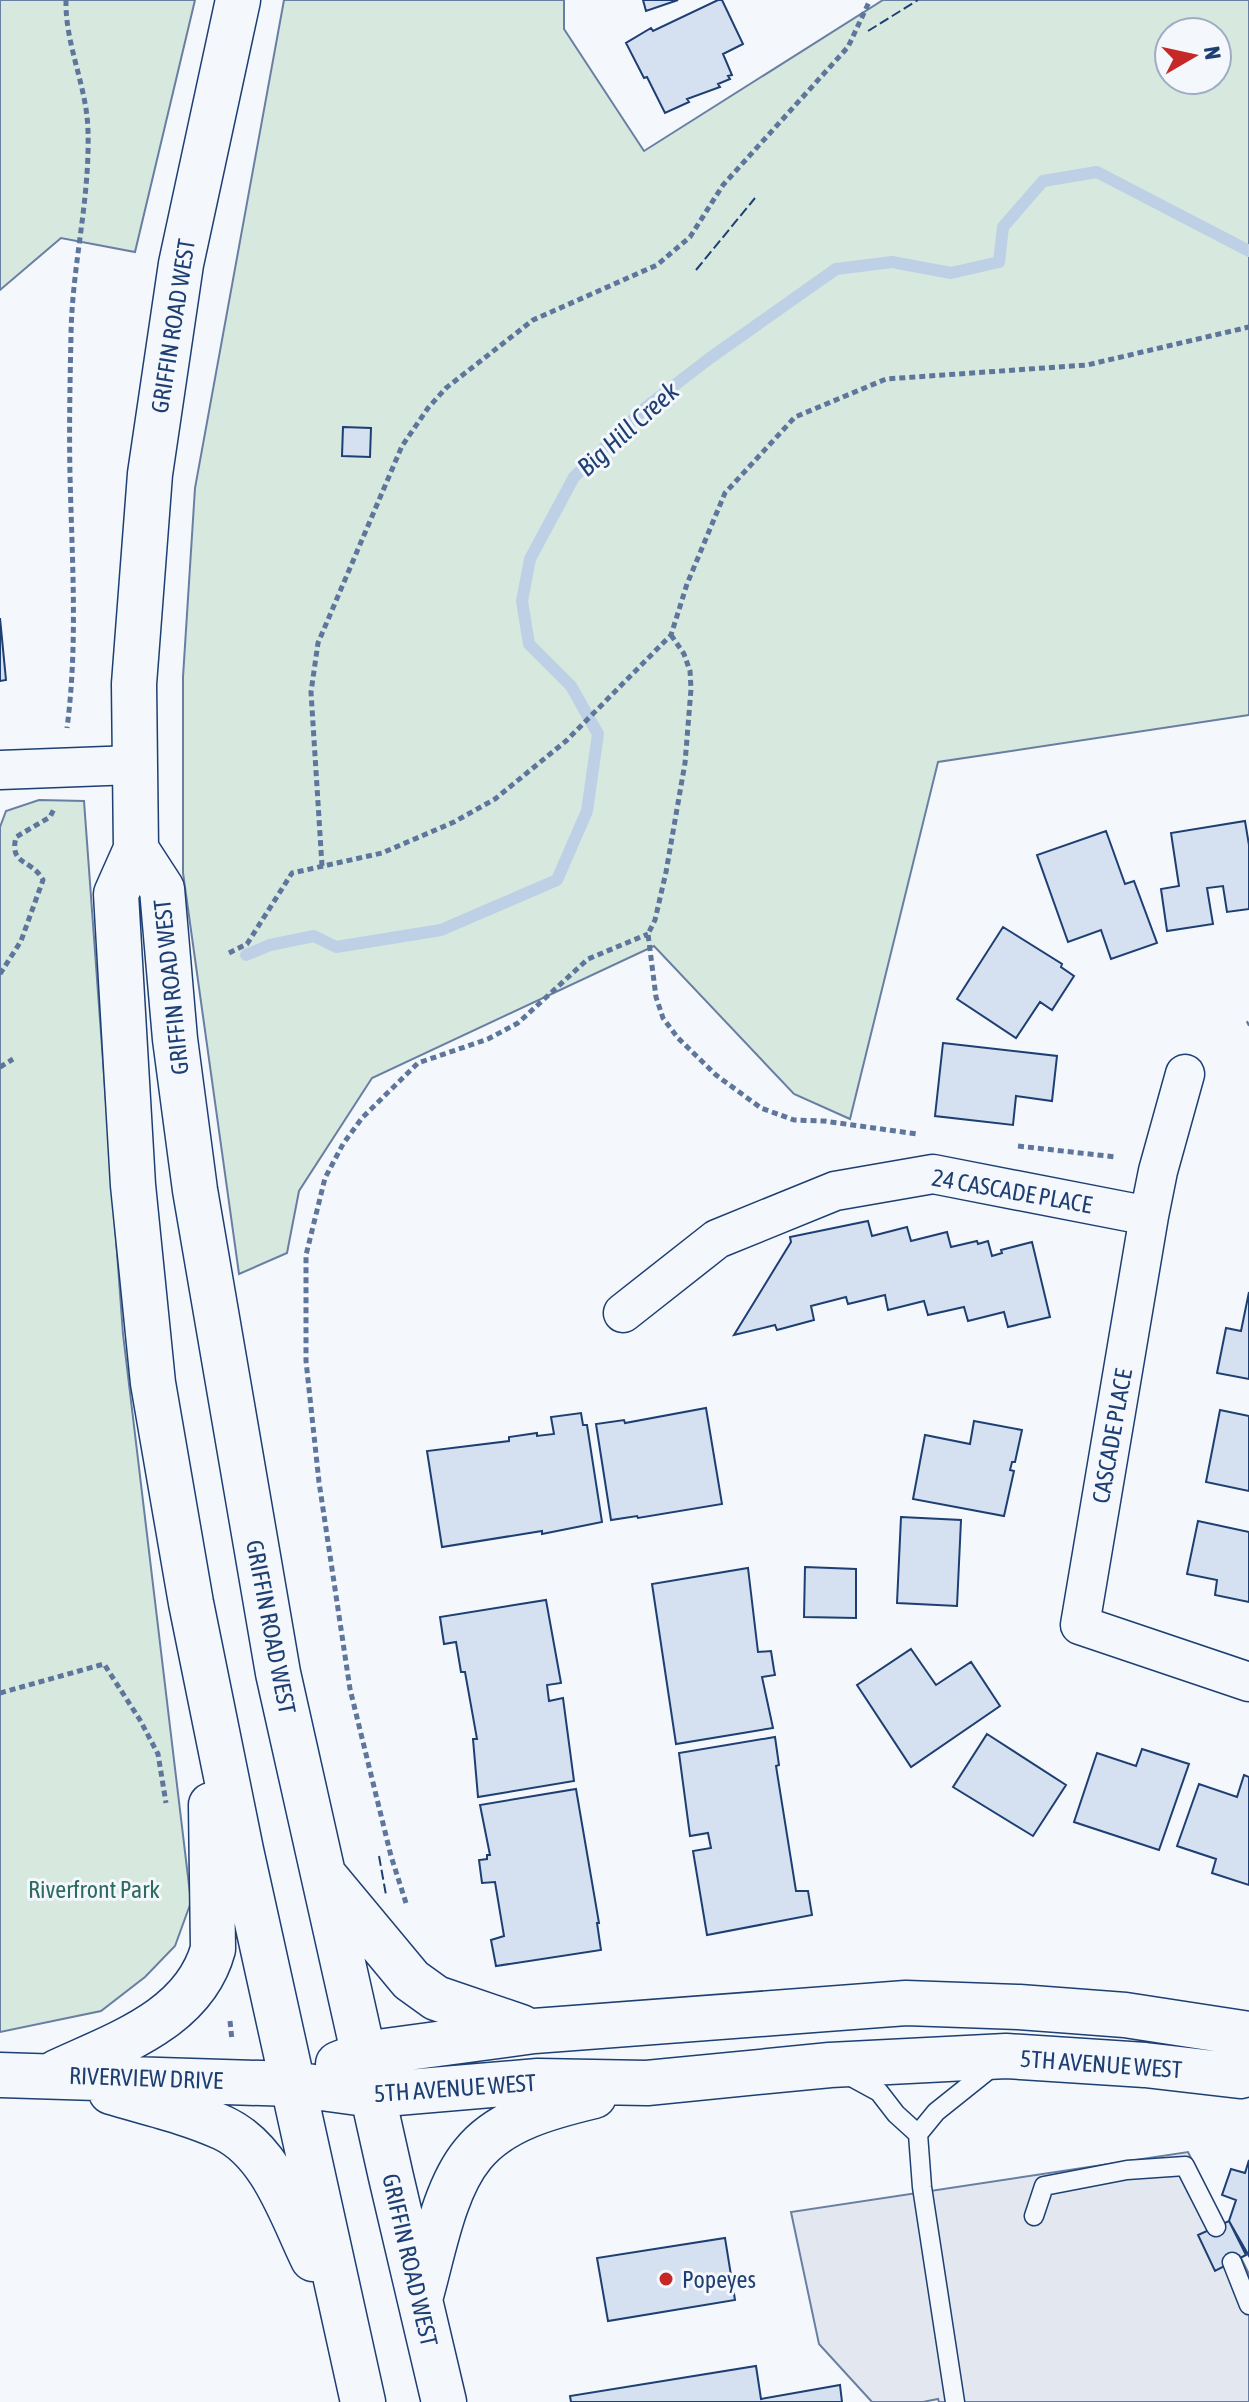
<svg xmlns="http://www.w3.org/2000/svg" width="1249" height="2402" font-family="'Asap Condensed',sans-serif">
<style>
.green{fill:#d7e8df;stroke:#687fa3;stroke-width:2;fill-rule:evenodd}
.parking{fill:#e3e8f0;stroke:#687fa3;stroke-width:2}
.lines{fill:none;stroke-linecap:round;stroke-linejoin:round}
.stream{stroke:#bed0e5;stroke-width:12}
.building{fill:#d5e0f0;stroke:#1d3f73;stroke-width:2}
.lane-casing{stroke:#1d3f73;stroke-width:21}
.street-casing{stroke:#1d3f73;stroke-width:41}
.secondary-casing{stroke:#1d3f73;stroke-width:47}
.path{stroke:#5e769c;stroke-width:5;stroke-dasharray:6 4;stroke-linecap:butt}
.lane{stroke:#f4f7fb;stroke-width:18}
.street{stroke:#f4f7fb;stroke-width:38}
.secondary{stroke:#f4f7fb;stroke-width:44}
.fence{stroke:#1d3f73;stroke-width:2;stroke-dasharray:10 4;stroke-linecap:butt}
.poi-dot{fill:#c62828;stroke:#f4f7fb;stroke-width:3}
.labels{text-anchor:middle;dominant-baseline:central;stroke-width:6;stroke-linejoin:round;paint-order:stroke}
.street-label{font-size:24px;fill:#1d3f73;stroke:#f4f7fb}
.park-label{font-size:24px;fill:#2c6c60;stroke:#f4f7fb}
.poi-label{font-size:24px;fill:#1d3f73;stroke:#f4f7fb;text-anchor:start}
.water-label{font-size:26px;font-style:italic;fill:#1d3f73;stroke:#f4f7fb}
</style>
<rect width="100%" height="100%" fill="#f4f7fb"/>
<path class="green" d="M0 0H195L135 252 61 238 0 290Z
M284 0H564V29L644 151 883 0H1249V715L938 762 850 1119 794 1094 654 946 372 1078 299 1191 287 1253 239 1274 183 873V677L195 488ZM1169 32H1217V80H1169Z
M39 800 84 801 123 1334 191 1902 175 1946 145 1977 101 2011 0 2032V827L6 811Z"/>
<path class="parking" d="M1188 2152 1249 2274V2402H939L938 2399 923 2402H872L819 2344 791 2212Z"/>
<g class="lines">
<path class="stream" d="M246 955 270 945 314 936 336 947 441 930 557 880 587 811 598 734 571 686 529 644 522 601 530 559 574 477 645 408 710 358 836 269 892 262 951 273 999 262 1003 227 1043 181 1097 172 1249 251"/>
</g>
<path class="building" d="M643 0H678L646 11Z
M718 0H722L743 44 723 54 732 75 728 76 730 79 718 84 720 87 687 99 689 102 665 113 647 77 644 78 626 43 651 28 653 31Z
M343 427 371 428 370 457 342 456Z
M0 618 6 680 0 681Z
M1245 821 1249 845V909L1227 912 1223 886 1207 888 1213 924 1167 931 1161 889 1179 886 1171 833Z
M1106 831 1125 884 1134 881 1157 943 1111 959 1101 930 1068 942 1037 855Z
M1003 927 1062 964 1061 967 1074 976 1052 1010 1040 1002 1016 1038 957 999Z
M943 1043 1057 1056 1052 1101 1016 1096 1013 1125 935 1116Z
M868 1221 872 1236 907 1227 911 1241 947 1232 951 1247 977 1241 978 1244 988 1241 992 1256 1002 1253 1001 1250 1032 1242 1050 1317 1008 1327 1004 1312 968 1321 964 1307 928 1315 924 1301 888 1310 885 1295 848 1304 846 1297 811 1306 814 1320 777 1330 775 1325 734 1335 791 1242 790 1237Z
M1249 1292V1379L1217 1373 1226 1328 1241 1331Z
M706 1408 722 1504 638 1518 637 1516 611 1520 596 1424 624 1420 625 1423Z
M1220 1410 1249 1416V1491L1206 1482Z
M581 1413 583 1425H587L602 1522 542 1534V1531L442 1547 427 1451 509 1441V1437L537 1433V1436L554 1434 551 1417Z
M974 1421 1022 1430 1015 1462H1012L1010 1470 1014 1471 1004 1516 913 1499 925 1435 970 1444Z
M901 1517 961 1520 957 1606 897 1603Z
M1198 1521 1249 1532V1602L1215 1595 1217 1580 1187 1574Z
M805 1567 856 1569V1618L804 1617Z
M748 1568 758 1652 771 1651 774 1670 775 1675 762 1677 773 1728 676 1744 652 1584Z
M546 1600 561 1683 547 1685 549 1701 563 1698 574 1781 478 1797 473 1739H477L465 1672H461L456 1642 444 1644 440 1617Z
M911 1649 936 1685 971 1662 1000 1706 911 1767 857 1685Z
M987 1734 1066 1785 1033 1836 953 1787Z
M775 1737 779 1765 776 1766 796 1891H808L812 1915 707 1935 693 1851 711 1848 708 1833 690 1836 679 1753Z
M1142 1749 1189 1764 1159 1850 1074 1822 1097 1753 1136 1766Z
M1244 1775 1249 1777V1885L1212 1873 1216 1859 1177 1846 1199 1784 1237 1797Z
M576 1789 599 1923H597L601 1950 496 1966 491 1940 504 1936 495 1882 482 1883 479 1860 487 1859V1855H490L480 1805Z
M1249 2160V2256L1229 2221 1236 2200 1222 2195 1231 2169 1245 2173Z
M1229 2221 1246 2255 1215 2271 1198 2235Z
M725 2238 735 2300 608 2321 597 2258Z
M756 2366 761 2399 840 2385 842 2402H571L570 2396Z"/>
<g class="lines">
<defs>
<path id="lane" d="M846 2074 879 2092 896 2114 918 2134 922 2187 955 2402
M918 2134 936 2112 996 2064
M1034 2216 1044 2186 1127 2170 1185 2166 1216 2227
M1232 2262 1249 2305"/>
<path id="street" d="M0 770 133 765
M1185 1074 1158 1171 1149 1216 1080 1625 1249 1682
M623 1313 717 1239 835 1191 933 1174 1149 1216"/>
<path id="secondary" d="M238 0 181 264 150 474 134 684 136 849 116 894 133 1185 153 1383 191 1603 241 1850 363 2402
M136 849 162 889 175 1039 195 1190 278 1673 391 2177 444 2402
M327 1879 411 1980 436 1998 521 2027
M338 2064 363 2054 534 2031 906 2003 1019 2007 1125 2015 1249 2034
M57 2072C117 2044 194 2019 213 1949L211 1805
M0 2075 292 2084 373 2095 538 2081 647 2083 830 2065 1006 2056 1145 2065 1240 2076 1249 2074
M111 2092C148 2103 188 2112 223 2128 272 2151 291 2214 313 2259
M420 2299C433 2254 443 2190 473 2154 501 2119 552 2106 594 2096"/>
</defs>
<use href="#lane" class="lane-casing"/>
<use href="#street" class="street-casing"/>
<use href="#secondary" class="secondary-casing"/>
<path class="path" d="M66 0C65 45 87 86 88 131 90 200 72 266 71 335 70 382 69 428 70 475 72 560 78 644 67 728
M671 635 684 654 690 671 691 689 685 763 666 872 655 920 648 934 656 997 663 1018 678 1038 716 1075 761 1108 794 1120 824 1121 917 1134
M322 866 311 692 318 643 402 446 428 408 446 388 533 320 657 265 690 237 723 185 848 47 870 0
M229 953 247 944 292 873 382 853 454 822 495 799 566 741 671 635 687 584 725 493 795 417 886 379 1087 365 1249 327
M0 974 21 941 43 880C31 858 9 866 16 837L50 817 54 809
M1247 1024 1249 1023
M0 1067 13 1059
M1018 1146 1116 1157
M0 1693 104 1664 140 1720 158 1754 166 1803
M406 1903 391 1856 350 1689 319 1482 306 1361V1255L325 1178 343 1144 362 1118 418 1063 488 1039 518 1023 588 959 648 934
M230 2021 232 2040"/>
<use href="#lane" class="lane"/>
<use href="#street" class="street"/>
<use href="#secondary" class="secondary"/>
<path class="fence" d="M868 31 918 0
M696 270 755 198
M379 1856 386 1895"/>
</g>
<circle class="poi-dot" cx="666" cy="2279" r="8"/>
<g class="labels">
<g class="street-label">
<text transform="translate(173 326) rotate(-81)">GRIFFIN ROAD WEST</text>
<text transform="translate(171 987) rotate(-96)">GRIFFIN ROAD WEST</text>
<text transform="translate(1012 1191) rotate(10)">24 CASCADE PLACE</text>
<text transform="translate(1112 1436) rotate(-80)">CASCADE PLACE</text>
<text transform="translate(271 1627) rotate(79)">GRIFFIN ROAD WEST</text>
<text transform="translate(1101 2064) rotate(4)">5TH AVENUE WEST</text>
<text transform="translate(146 2078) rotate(2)">RIVERVIEW DRIVE</text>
<text transform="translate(455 2088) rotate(-4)">5TH AVENUE WEST</text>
<text transform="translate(410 2260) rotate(77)">GRIFFIN ROAD WEST</text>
</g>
<g class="park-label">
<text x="94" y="1889">Riverfront Park</text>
</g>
<g class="poi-label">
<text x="682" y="2279">Popeyes</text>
</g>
<g class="water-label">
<text transform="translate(628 429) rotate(-42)">Big Hill Creek</text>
</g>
</g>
<g transform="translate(1193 56) rotate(81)"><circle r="38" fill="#f4f7fb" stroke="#9eadc5" stroke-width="2"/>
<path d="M0-6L14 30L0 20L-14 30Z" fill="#c62828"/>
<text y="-12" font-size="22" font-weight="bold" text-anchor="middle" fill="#1d3f73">N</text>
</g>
</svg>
